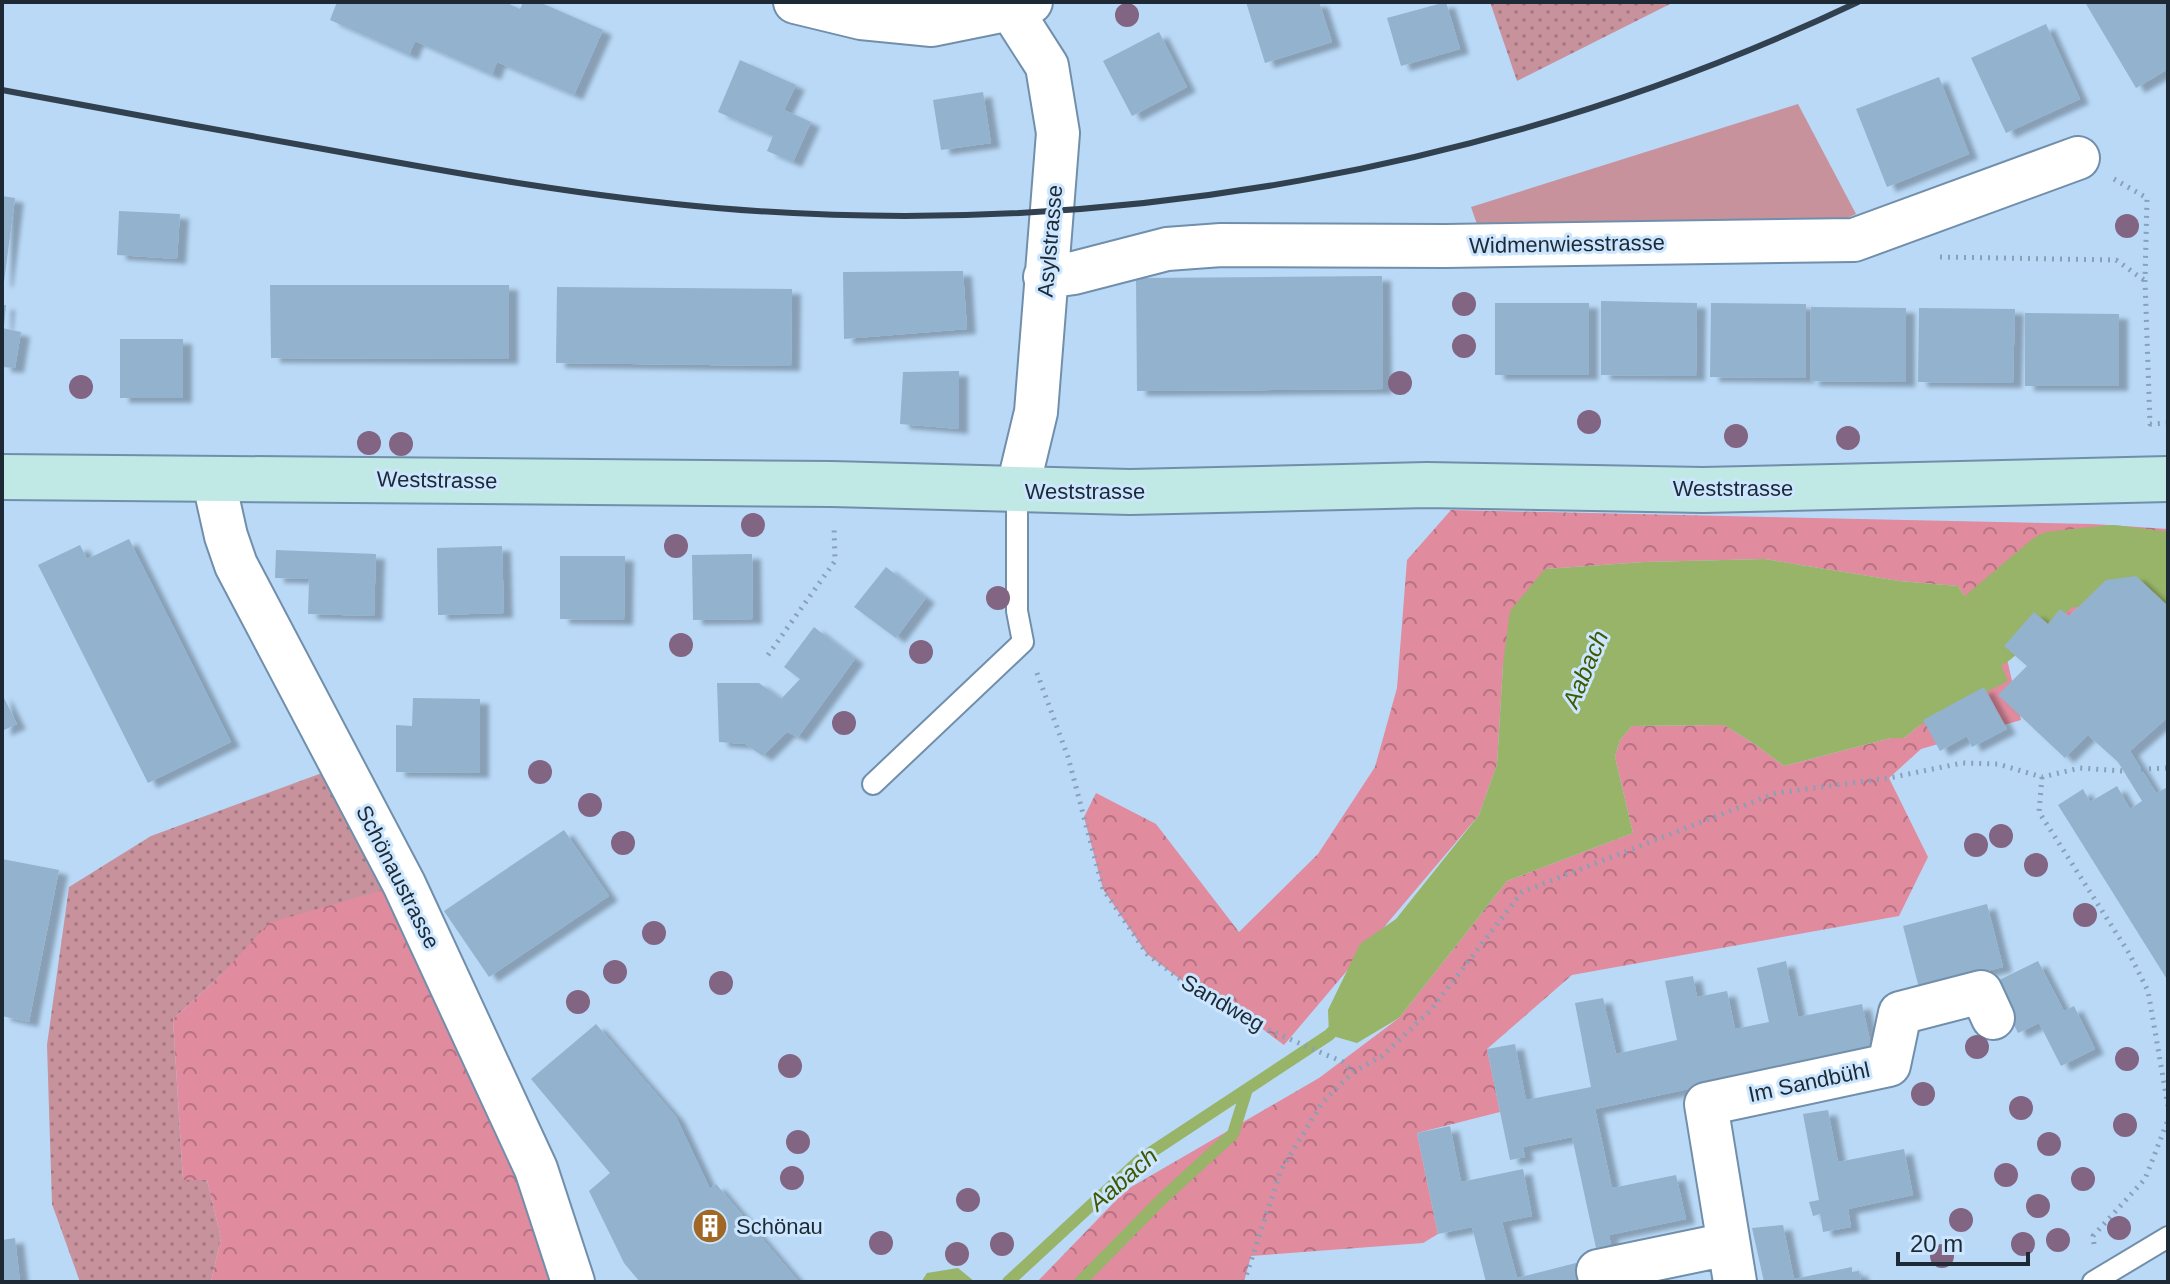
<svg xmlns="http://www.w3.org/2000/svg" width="2170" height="1284" font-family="Helvetica,sans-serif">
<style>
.grass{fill:url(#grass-dots)}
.forest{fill:url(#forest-crowns)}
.park{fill:#c8929d}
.water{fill:#97b469}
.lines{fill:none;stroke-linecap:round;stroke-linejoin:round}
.stream{stroke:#97b469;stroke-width:12}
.river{stroke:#97b469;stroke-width:78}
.building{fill:#92b2ce;filter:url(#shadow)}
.service-casing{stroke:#718fab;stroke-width:24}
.minor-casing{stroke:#718fab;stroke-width:46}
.secondary-casing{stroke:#718fab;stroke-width:48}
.path{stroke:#87a1b9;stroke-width:5;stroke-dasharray:2 6;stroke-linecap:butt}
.service{stroke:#fff;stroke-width:20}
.minor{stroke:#fff;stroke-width:42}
.secondary{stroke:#c0e8e5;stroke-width:44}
.rail{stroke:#32414f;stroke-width:6}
.tree{fill:#816582}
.labels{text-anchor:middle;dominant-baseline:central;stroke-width:6;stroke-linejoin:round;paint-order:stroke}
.street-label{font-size:22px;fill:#1d2a35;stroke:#cbe6fe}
.poi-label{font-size:22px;fill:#1d2a35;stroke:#cbe6fe;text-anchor:start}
.water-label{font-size:24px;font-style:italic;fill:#405901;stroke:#cbe6fe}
</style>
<defs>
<pattern id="grass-dots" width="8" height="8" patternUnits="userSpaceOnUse" patternTransform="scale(2)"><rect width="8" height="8" fill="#c8929d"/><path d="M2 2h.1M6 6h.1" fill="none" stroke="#a27781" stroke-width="1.8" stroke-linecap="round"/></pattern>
<pattern id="forest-crowns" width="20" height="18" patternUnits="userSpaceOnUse" patternTransform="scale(2)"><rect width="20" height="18" fill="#e08b9e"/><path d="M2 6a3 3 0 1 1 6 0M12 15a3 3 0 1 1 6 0" fill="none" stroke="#b57282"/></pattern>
<filter id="shadow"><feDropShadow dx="9" dy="5" stdDeviation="2" flood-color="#0004"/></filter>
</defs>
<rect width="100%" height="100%" fill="#b9d9f7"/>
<path class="grass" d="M1490 2H1674L1517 81Z
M341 766 404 884 221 975 173 1019 183 1180H207L221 1238 211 1282H80L52 1204 47 1045 69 887 151 836Z"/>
<path class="forest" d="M1451 510 2093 524 2168 529V606L2136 576 2106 580 2069 616 2060 610 2048 624 2033 613 2004 646 2021 720 1921 749 1889 778 1928 857 1899 916 1572 975 1487 1049 1500 1112 1417 1133 1438 1234 1423 1243 1251 1256 1244 1282H1037L1126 1190 1319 1078 1399 1018 1507 881 1633 833 1615 757 1620 740 1632 726 1724 725 1756 745 1784 766 1891 738H1904L1920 725 1985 630 1958 586 1899 581 1765 559 1644 562 1545 569 1503 664 1497 764 1479 815 1284 1045 1257 1025 1197 992 1147 954 1103 889 1084 817 1096 793 1156 824 1239 932 1318 854 1375 767 1397 688 1407 560Z
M404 884 573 1282H211L221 1238 207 1180H183L173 1019 221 975 269 923Z"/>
<path class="park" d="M1798 104 1856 214 1832 225 1480 233 1471 207Z"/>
<path class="water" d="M1765 559 1899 581 1958 586 1985 630 2008 681 1920 725 1904 738H1891L1784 766 1756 745 1724 725 1632 726 1620 740 1615 757 1633 833 1507 881 1399 1018 1357 1043 1329 1035 1328 1010 1360 944 1396 919 1479 815 1497 764 1503 664 1510 611 1545 569 1644 562Z
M958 1268 975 1282H921L927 1273Z"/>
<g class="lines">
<path class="stream" d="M1008 1282 1141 1159 1329 1035 1339 1025
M1080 1282 1163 1198 1233 1134 1247 1089"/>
<path class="river" d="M1985 630 2056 570 2112 564 2168 571"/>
</g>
<path class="building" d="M337 2H505L520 9 523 2H539L603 30 574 95 497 62 492 75 415 41 409 55 330 20Z
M1246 2H1319L1332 42 1265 63Z
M1446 2 1460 49 1401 66 1387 18Z
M2090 2H2168V69L2136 88 2086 4Z
M2046 24 2080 99 2006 133 1971 58Z
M1159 32 1187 87 1132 116 1103 61Z
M740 60 796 85 784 110 811 122 793 162 767 151 773 136 718 112Z
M1939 77 1969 154 1887 187 1856 109Z
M983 92 991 143 941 150 933 100Z
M2 196 15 198 4 282H2Z
M119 211 180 214 177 259 117 255Z
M963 271 967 329 844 339 843 272Z
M1382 276 1383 389 1137 391 1136 278Z
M270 285H509V359L271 358Z
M557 287 792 289 791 366 556 363Z
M1601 301 1697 303 1696 376 1601 375Z
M1495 303H1589V375H1495Z
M1711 303 1806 304V378L1710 377Z
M2 305H6L4 326H2Z
M1811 307 1906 308V382L1810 381Z
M1919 308 2015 309 2013 383 1918 382Z
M2025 313 2119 314V386H2025Z
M2 328 21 332 15 368 2 367Z
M120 339H183V398H120Z
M959 371V429L900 424 903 372Z
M129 539 231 742 148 783 38 565 80 545 87 559Z
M502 546 504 613 438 615 437 548Z
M276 550 376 554 374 616 308 614 309 579 275 578Z
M752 554 753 619 693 620 692 555Z
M560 556H625L624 620 560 619Z
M886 567 926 598 896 638 854 607Z
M2136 576 2168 606V717L2130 751 2156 793 2168 787V981L2058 805 2083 789 2090 802 2117 786 2130 809 2142 801 2118 762 2088 735 2065 758 1998 695 2027 666 2004 646 2034 612 2048 624 2060 609 2069 616 2106 580Z
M814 627 855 659 798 737 787 732 763 756 745 744 719 742 717 683H759L781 699 800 679 784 667Z
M1984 687 2007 729 1972 747 1967 736 1940 751 1923 720Z
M2 694 17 724 2 731Z
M413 698 480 699V773L396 772V725L412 726Z
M564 830 609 896 489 977 444 911Z
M2 859 59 870 29 1022 2 1016Z
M1987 904 2003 967 1919 988 1903 926Z
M1786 961 1798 1017 1862 1004 1872 1050 1595 1109 1612 1188 1676 1175 1686 1219 1609 1235 1611 1245 1596 1248 1572 1137 1523 1147 1525 1157 1510 1160 1487 1049 1515 1044 1526 1100 1591 1087 1575 1003 1603 998 1616 1054 1677 1040 1665 981 1693 976 1697 997 1727 991 1735 1029 1769 1022 1757 968Z
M2038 961 2064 1011 2074 1006 2095 1049 2061 1066 2039 1023 2018 1033 1993 983Z
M596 1024 676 1117 710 1189 716 1184 799 1282H640L624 1263 589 1191 610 1173 531 1079Z
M1828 1110 1838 1162 1904 1149 1913 1195 1848 1209 1851 1227 1823 1232 1820 1214 1813 1216 1809 1202 1819 1200 1803 1114Z
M1450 1126 1461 1182 1523 1169 1532 1216 1502 1222 1517 1278 1576 1263 1580 1282H1486L1472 1227 1438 1234 1417 1133Z
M1783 1225 1794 1279 1852 1267V1272L1859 1271 1861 1282H1764L1752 1228Z
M15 1238 20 1282H2V1240Z"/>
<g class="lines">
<defs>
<path id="service" d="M873 784 1023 642 1017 611V491
M2093 1282 2168 1237"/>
<path id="minor" d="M795 2 861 18 932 25 1011 9 1031 2
M1006 2 1047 66 1058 133 1036 412 1017 491
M1045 277 1074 273 1167 249 1221 245 1445 246 1854 240 2078 158
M213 478 226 536 236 565 404 884 536 1169 573 1282
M1601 1282 1598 1271 1728 1244
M1735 1282 1706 1104 1889 1065 1900 1013 1981 992 1993 1018"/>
<path id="secondary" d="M2 477 832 484 1130 492 1427 485 1703 490 2168 479"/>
</defs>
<use href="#service" class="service-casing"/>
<use href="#minor" class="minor-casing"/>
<use href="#secondary" class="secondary-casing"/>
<path class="path" d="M2114 179 2147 198 2145 280 2150 424 2168 423
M1940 257 2116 260 2144 280
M768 655 835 561 834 525
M1037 673 1068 757 1103 889 1147 954 1197 992 1257 1025 1343 1062 1353 1072
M2141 769 2168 768
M2042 777 2039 812 2129 953 2148 991 2168 1106
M2094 1244 2093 1236 2145 1179 2168 1120
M1244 1282 1281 1170 1322 1103 1353 1072 1382 1056 1430 1011 1522 892 1776 793 1889 778 1962 763 1998 764 2042 777 2080 768 2123 771"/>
<use href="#service" class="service"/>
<use href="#minor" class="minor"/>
<use href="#secondary" class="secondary"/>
<path class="rail" d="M2 90C115 111 227 132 340 152 465 175 590 197 717 208 1106 241 1504 170 1858 2"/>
</g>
<g class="tree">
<circle cx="1127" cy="15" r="12"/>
<circle cx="2127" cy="226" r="12"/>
<circle cx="1464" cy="304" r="12"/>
<circle cx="1464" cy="346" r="12"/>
<circle cx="1400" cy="383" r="12"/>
<circle cx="81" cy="387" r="12"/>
<circle cx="1589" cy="422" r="12"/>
<circle cx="1736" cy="436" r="12"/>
<circle cx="1848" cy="438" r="12"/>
<circle cx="369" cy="443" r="12"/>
<circle cx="401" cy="444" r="12"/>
<circle cx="753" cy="525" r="12"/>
<circle cx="676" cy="546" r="12"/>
<circle cx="998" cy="598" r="12"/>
<circle cx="681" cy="645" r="12"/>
<circle cx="921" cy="652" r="12"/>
<circle cx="844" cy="723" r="12"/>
<circle cx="540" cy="772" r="12"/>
<circle cx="590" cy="805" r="12"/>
<circle cx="2001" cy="836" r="12"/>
<circle cx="623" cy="843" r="12"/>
<circle cx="1976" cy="845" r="12"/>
<circle cx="2036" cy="865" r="12"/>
<circle cx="2085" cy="915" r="12"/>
<circle cx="654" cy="933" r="12"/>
<circle cx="615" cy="972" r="12"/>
<circle cx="721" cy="983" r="12"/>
<circle cx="578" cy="1002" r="12"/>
<circle cx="1977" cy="1047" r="12"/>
<circle cx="2127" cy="1059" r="12"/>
<circle cx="790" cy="1066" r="12"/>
<circle cx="1923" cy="1094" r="12"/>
<circle cx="2021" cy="1108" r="12"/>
<circle cx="2125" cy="1125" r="12"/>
<circle cx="798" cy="1142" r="12"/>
<circle cx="2049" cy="1144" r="12"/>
<circle cx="2006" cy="1175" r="12"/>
<circle cx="792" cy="1178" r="12"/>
<circle cx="2083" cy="1179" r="12"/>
<circle cx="968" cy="1200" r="12"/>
<circle cx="2038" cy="1206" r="12"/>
<circle cx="1961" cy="1220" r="12"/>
<circle cx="2119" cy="1228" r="12"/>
<circle cx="2058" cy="1240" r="12"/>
<circle cx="881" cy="1243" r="12"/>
<circle cx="1002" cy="1244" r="12"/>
<circle cx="2023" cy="1244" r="12"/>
<circle cx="957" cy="1254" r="12"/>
<circle cx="1942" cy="1256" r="12"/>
</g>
<defs>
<symbol id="building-disc" viewBox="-11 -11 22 22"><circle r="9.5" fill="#a06725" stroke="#cbe6fe"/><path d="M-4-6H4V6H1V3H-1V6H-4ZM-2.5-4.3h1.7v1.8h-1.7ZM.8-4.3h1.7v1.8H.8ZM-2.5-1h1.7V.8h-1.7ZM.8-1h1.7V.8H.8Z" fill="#fff"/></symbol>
</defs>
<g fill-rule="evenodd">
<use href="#building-disc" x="690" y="1206" width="40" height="40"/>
</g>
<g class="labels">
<g class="street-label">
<text transform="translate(1050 241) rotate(-85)">Asylstrasse</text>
<text transform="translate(1567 244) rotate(-1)">Widmenwiesstrasse</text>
<text transform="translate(437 480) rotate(1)">Weststrasse</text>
<text x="1733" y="488">Weststrasse</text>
<text x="1085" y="491">Weststrasse</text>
<text transform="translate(398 877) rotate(63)">Schönaustrasse</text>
<text transform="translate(1223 1003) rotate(30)">Sandweg</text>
<text transform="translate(1809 1082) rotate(-12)">Im Sandbühl</text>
</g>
<g class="poi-label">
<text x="736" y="1226">Schönau</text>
</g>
<g class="water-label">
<text transform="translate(1585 669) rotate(-67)">Aabach</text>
<text transform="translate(1123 1179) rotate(-41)">Aabach</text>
</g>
</g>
<rect width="2170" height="1284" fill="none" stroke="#1d2a35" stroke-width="8"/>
<path d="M1898 1252v12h130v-12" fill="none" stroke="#1d2a35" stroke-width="4"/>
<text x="1910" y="1252" font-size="24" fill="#1d2a35" stroke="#cbe6fe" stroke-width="6" paint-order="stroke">20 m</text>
</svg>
